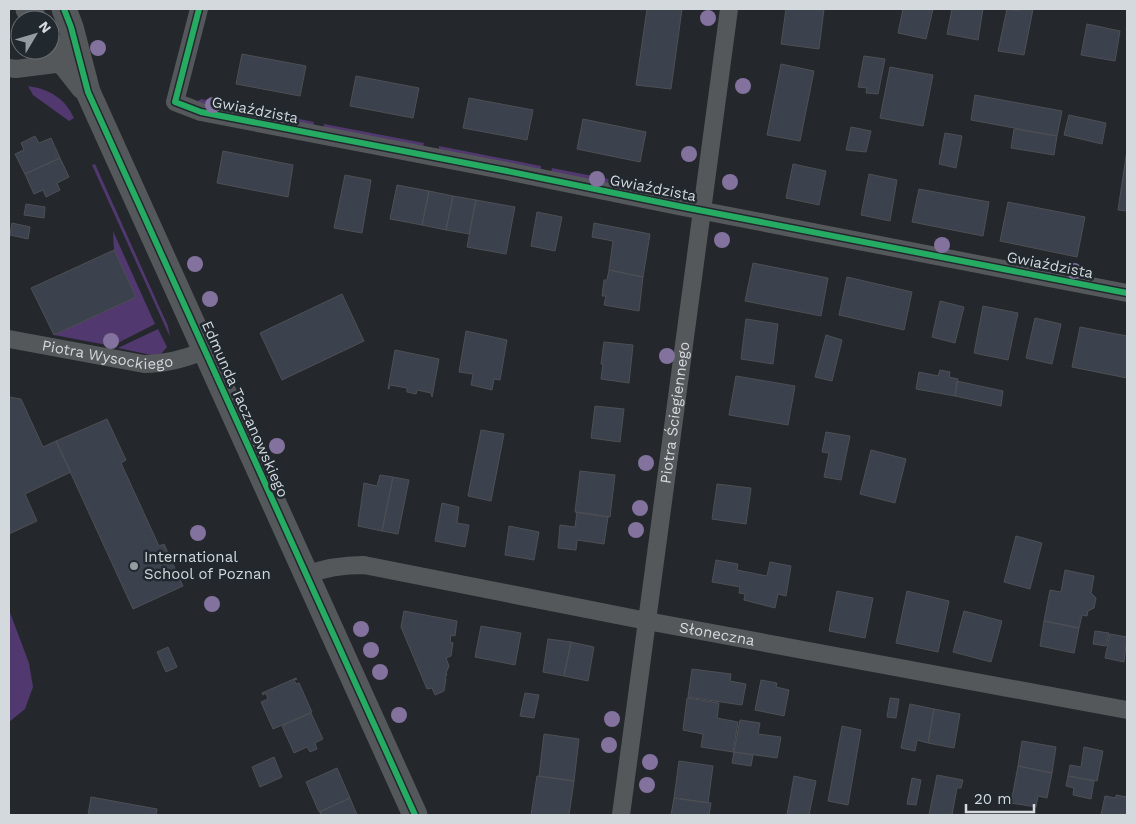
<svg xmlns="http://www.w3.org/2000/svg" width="1136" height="824" font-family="'Work Sans',sans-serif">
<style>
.green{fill:#51386e}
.building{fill:#3c414e;stroke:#4d4f53}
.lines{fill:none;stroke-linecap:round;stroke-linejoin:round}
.street{stroke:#55585b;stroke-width:18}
.secondary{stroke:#55585b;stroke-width:25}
.cycleway-casing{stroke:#21292f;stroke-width:9}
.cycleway{stroke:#26ab63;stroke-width:6}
.tree{fill:#83729e}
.poi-dot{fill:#969b9f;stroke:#21292f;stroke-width:2}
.labels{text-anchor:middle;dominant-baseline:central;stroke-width:5;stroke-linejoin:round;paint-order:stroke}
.street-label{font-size:15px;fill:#d3d9dd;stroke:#21292f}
.poi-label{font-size:15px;fill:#d3d9dd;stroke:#21292f;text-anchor:start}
</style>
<rect width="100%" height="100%" fill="#24282c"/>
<path class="green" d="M28 86C49 89 65 98 74 118L69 121 33 95Z
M201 99 314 122 313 127 201 104 198 101Z
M324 124 424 143 423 148 323 129Z
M439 146 541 166V171L439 151Z
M95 164 162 313 168 326 170 337 92 165Z
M552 168 639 185 638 190 551 173Z
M113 231 155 324 112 346 54 335 136 297 114 250Z
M158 329 167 347 161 354 156 356 118 348Z
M9 610 29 663 33 687 25 709 9 722Z"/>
<path class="building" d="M647 9H682L671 89 636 85Z
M786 9H824L819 49 781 44Z
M903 9H933L926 39 898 33Z
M952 9H983L978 40 947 34Z
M1007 9 1020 11 1021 9H1033L1024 55 998 51Z
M1087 24 1120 31 1115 61 1081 55Z
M242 54 306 66 300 96 236 84Z
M864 56 885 59 878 94 866 93 867 88 858 87Z
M781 64 814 71 800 141 767 135Z
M890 67 933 75 923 126 880 118Z
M356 76 419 88 413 118 350 106Z
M975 95 1062 111 1057 136 971 120Z
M469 98 533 110 527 140 463 128Z
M1069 115 1106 123 1102 144 1064 135Z
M583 119 646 132 640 162 577 149Z
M851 127 871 131 866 152 846 150Z
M1014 129 1057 136 1054 155 1011 148Z
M945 133 962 136 956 168 939 164Z
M35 136 39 143 51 138 60 158 25 174 15 154 24 150 21 143Z
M1127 150V211L1118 210Z
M223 151 293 165 288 197 217 183Z
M60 158 69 177 57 183 60 190 46 197 43 190 34 194 25 174Z
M793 164 826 171 819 205 786 198Z
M869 174 897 180 890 221 861 215Z
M345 175 371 180 362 233 334 228Z
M397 185 429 191 422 225 390 219Z
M919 189 989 202 983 236 912 222Z
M429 191 453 196 446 230 422 225Z
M453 196 476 200 469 234 446 230Z
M476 200 515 207 506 254 467 247Z
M1008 202 1085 217 1077 257 1000 241Z
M26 204 45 207 44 218 24 215Z
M537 212 562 217 555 251 531 246Z
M12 223 30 227 28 239 10 235Z
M594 223 650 234 643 277 609 270 613 241 592 237Z
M114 250 136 297 54 335 31 288Z
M753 263 828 278 821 316 745 301Z
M609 270 643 277 639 311 604 305 606 296H602L604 280H607Z
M847 277 912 292 904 330 839 315Z
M342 294 364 341 282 380 260 333Z
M940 301 964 307 955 343 932 337Z
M983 306 1018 313 1008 360 974 353Z
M1035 318 1061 324 1052 364 1026 358Z
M746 319 778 324 773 364 741 359Z
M1080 327 1127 336V378L1072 367Z
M466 331 507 340 500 380 494 379 492 390 471 385 473 374 459 372Z
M826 335 842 340 832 381 815 377Z
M604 342 633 345 629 383 601 379 603 364H601Z
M395 350 439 359 432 397 431 393 417 390 416 394 407 392V388L390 385 389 389H388Z
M940 370 950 372 949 377 958 379 955 396 916 389 919 372 938 376Z
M736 376 795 386 788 425 729 415Z
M957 381 1003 391 1001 406 955 396Z
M9 397 21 399 43 447 56 441 71 472 25 494 37 521 9 534Z
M595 406 624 409 620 442 591 438Z
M107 419 126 460 121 463 159 546 164 544 183 586 133 609 56 441Z
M481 430 504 434 491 501 468 496Z
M826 432 850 436 841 480 824 477 829 453 822 452Z
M871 450 906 459 895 503 860 494Z
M580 471 615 475 610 517 575 512Z
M380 475 393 477 382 531 358 526 364 483 377 486Z
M393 477 409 480 398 534 382 531Z
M717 484 751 488 746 524 712 519Z
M442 503 459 507 457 523 469 525 465 547 435 541Z
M577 512 608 517 604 544 577 540 576 550 558 548 560 525 575 527Z
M509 526 539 532 534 560 505 555Z
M1016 536 1042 543 1030 589 1004 582Z
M716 560 738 564 737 570 767 576 770 562 791 566 786 596 778 594 775 608 744 600 745 594 739 593 740 587 712 582Z
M1065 570 1094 576 1091 593 1096 598 1094 608 1088 611 1087 616 1082 615 1079 628 1044 621 1050 590 1061 592Z
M837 591 873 598 865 638 829 631Z
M907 591 949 601 938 652 896 643Z
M404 611 457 621 455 636 451 635 450 642 453 643 451 656 446 658 449 666 446 673 447 675 445 676 446 679 444 691 435 695 432 688 427 689 401 627Z
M964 611 1002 621 991 662 953 652Z
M1044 621 1079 628 1074 653 1040 646Z
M481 626 521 633 515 665 475 657Z
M1095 631 1109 633 1106 646 1093 644Z
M1110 634 1127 637 1124 662 1105 658Z
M548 639 571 642 564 676 543 672Z
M571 642 594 647 588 681 564 676Z
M168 647 177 667 166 672 157 652Z
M692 669 731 674 730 681 746 684 742 705 688 697Z
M296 678 297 679 294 680 296 684 299 683 312 712 273 729 261 702 268 699 266 693 263 695 262 693Z
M761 680 777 683 776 687 789 690 784 716 755 710Z
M525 693 539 695 534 718 520 716Z
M687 698 719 703 717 718 738 722 733 752 701 747 703 734 683 730Z
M890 698 899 699 896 718 887 717Z
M910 704 934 709 928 743 917 740 915 751 901 748Z
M934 709 960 714 954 748 928 743Z
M311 713 323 739 315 743 317 749 310 752 307 747 294 753 282 726Z
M740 720 760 723 758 734 781 737 777 758 734 752Z
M842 726 861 730 848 805 828 801Z
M544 734 579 739 574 781 539 776Z
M1022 741 1056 747 1052 773 1018 766Z
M1084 747 1103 751 1097 781 1068 776 1070 765 1081 767Z
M734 752 753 755 751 766 732 763Z
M274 757 282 777 260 787 252 767Z
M679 761 713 766 708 803 674 798Z
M1018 766 1052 773 1047 798 1038 796 1036 807 1011 803Z
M337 768 350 798 319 812 306 782Z
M937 775 963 780 961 788H957L952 815H929Z
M537 776 574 781 569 815H531Z
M794 776 816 781 809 815H787Z
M1068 776 1094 781 1091 799 1073 795 1074 788 1066 786Z
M912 778 921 780 916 805 907 804Z
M1116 795 1127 797V815H1101L1105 796 1116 798Z
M91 797 157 809 156 815H88Z
M350 798 357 815H321L320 812Z
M674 798 711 803 709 815H671Z"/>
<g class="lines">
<g class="street">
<path d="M199 9 175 102 201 112 507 171 678 206 1127 293"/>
<path d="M9 68 16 69 64 63"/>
<path id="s1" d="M9 339 144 364C166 364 184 359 204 351"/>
<path id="s2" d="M307 575C326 567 343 565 364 565L647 621 1127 710"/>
<path id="s3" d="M621 815 729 9"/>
</g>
<path class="secondary" d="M28 9 35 20
M64 9 71 27 88 92 415 815
M50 43 64 63 83 87"/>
<defs>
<path id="cycleway" d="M64 9 71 27 88 92 415 815
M199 9 175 102 201 112 507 171 678 206 1127 293"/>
</defs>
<use href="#cycleway" class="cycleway-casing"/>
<use href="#cycleway" class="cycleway"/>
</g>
<g class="tree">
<circle cx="708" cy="18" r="8"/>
<circle cx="98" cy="48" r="8"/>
<circle cx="743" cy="86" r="8"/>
<circle cx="213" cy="105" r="8"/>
<circle cx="689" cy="154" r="8"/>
<circle cx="597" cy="179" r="8"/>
<circle cx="730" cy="182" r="8"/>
<circle cx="722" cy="240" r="8"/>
<circle cx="942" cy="245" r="8"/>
<circle cx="195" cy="264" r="8"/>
<circle cx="1074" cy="271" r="8"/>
<circle cx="210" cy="299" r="8"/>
<circle cx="111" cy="341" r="8"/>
<circle cx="667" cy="356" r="8"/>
<circle cx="277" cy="446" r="8"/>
<circle cx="646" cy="463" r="8"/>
<circle cx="640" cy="508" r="8"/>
<circle cx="636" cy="530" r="8"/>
<circle cx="198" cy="533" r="8"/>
<circle cx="212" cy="604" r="8"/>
<circle cx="361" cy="629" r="8"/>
<circle cx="371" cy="650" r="8"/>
<circle cx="380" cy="672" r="8"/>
<circle cx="399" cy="715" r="8"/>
<circle cx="612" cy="719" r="8"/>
<circle cx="609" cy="745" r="8"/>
<circle cx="650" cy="762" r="8"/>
<circle cx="647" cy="785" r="8"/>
</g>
<circle class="poi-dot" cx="134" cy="566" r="5"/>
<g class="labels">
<g class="street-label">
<text transform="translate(255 110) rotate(11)">Gwiaździsta</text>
<text transform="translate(653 188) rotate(11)">Gwiaździsta</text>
<text transform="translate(1050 265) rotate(11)">Gwiaździsta</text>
<text stroke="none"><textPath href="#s1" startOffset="100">Piotra Wysockiego</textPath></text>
<text transform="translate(245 409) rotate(66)">Edmunda Taczanowskiego</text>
<text stroke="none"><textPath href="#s3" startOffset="406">Piotra Ściegiennego</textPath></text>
<text stroke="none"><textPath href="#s2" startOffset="418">Słoneczna</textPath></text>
</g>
<g class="poi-label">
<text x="144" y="557">International<tspan x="144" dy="17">School of Poznan</tspan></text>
</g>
</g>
<rect width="1136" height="824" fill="none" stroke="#d3d9dd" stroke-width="20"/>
<g transform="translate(35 35) rotate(52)"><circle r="24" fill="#21292f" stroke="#686f75"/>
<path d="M0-4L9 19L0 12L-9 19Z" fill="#969b9f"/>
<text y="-8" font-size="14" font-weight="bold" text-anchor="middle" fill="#d3d9dd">N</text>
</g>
<path d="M966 804v8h68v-8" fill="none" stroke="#d3d9dd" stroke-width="2.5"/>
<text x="974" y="804" font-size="15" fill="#d3d9dd" stroke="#21292f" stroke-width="4" paint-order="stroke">20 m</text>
</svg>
